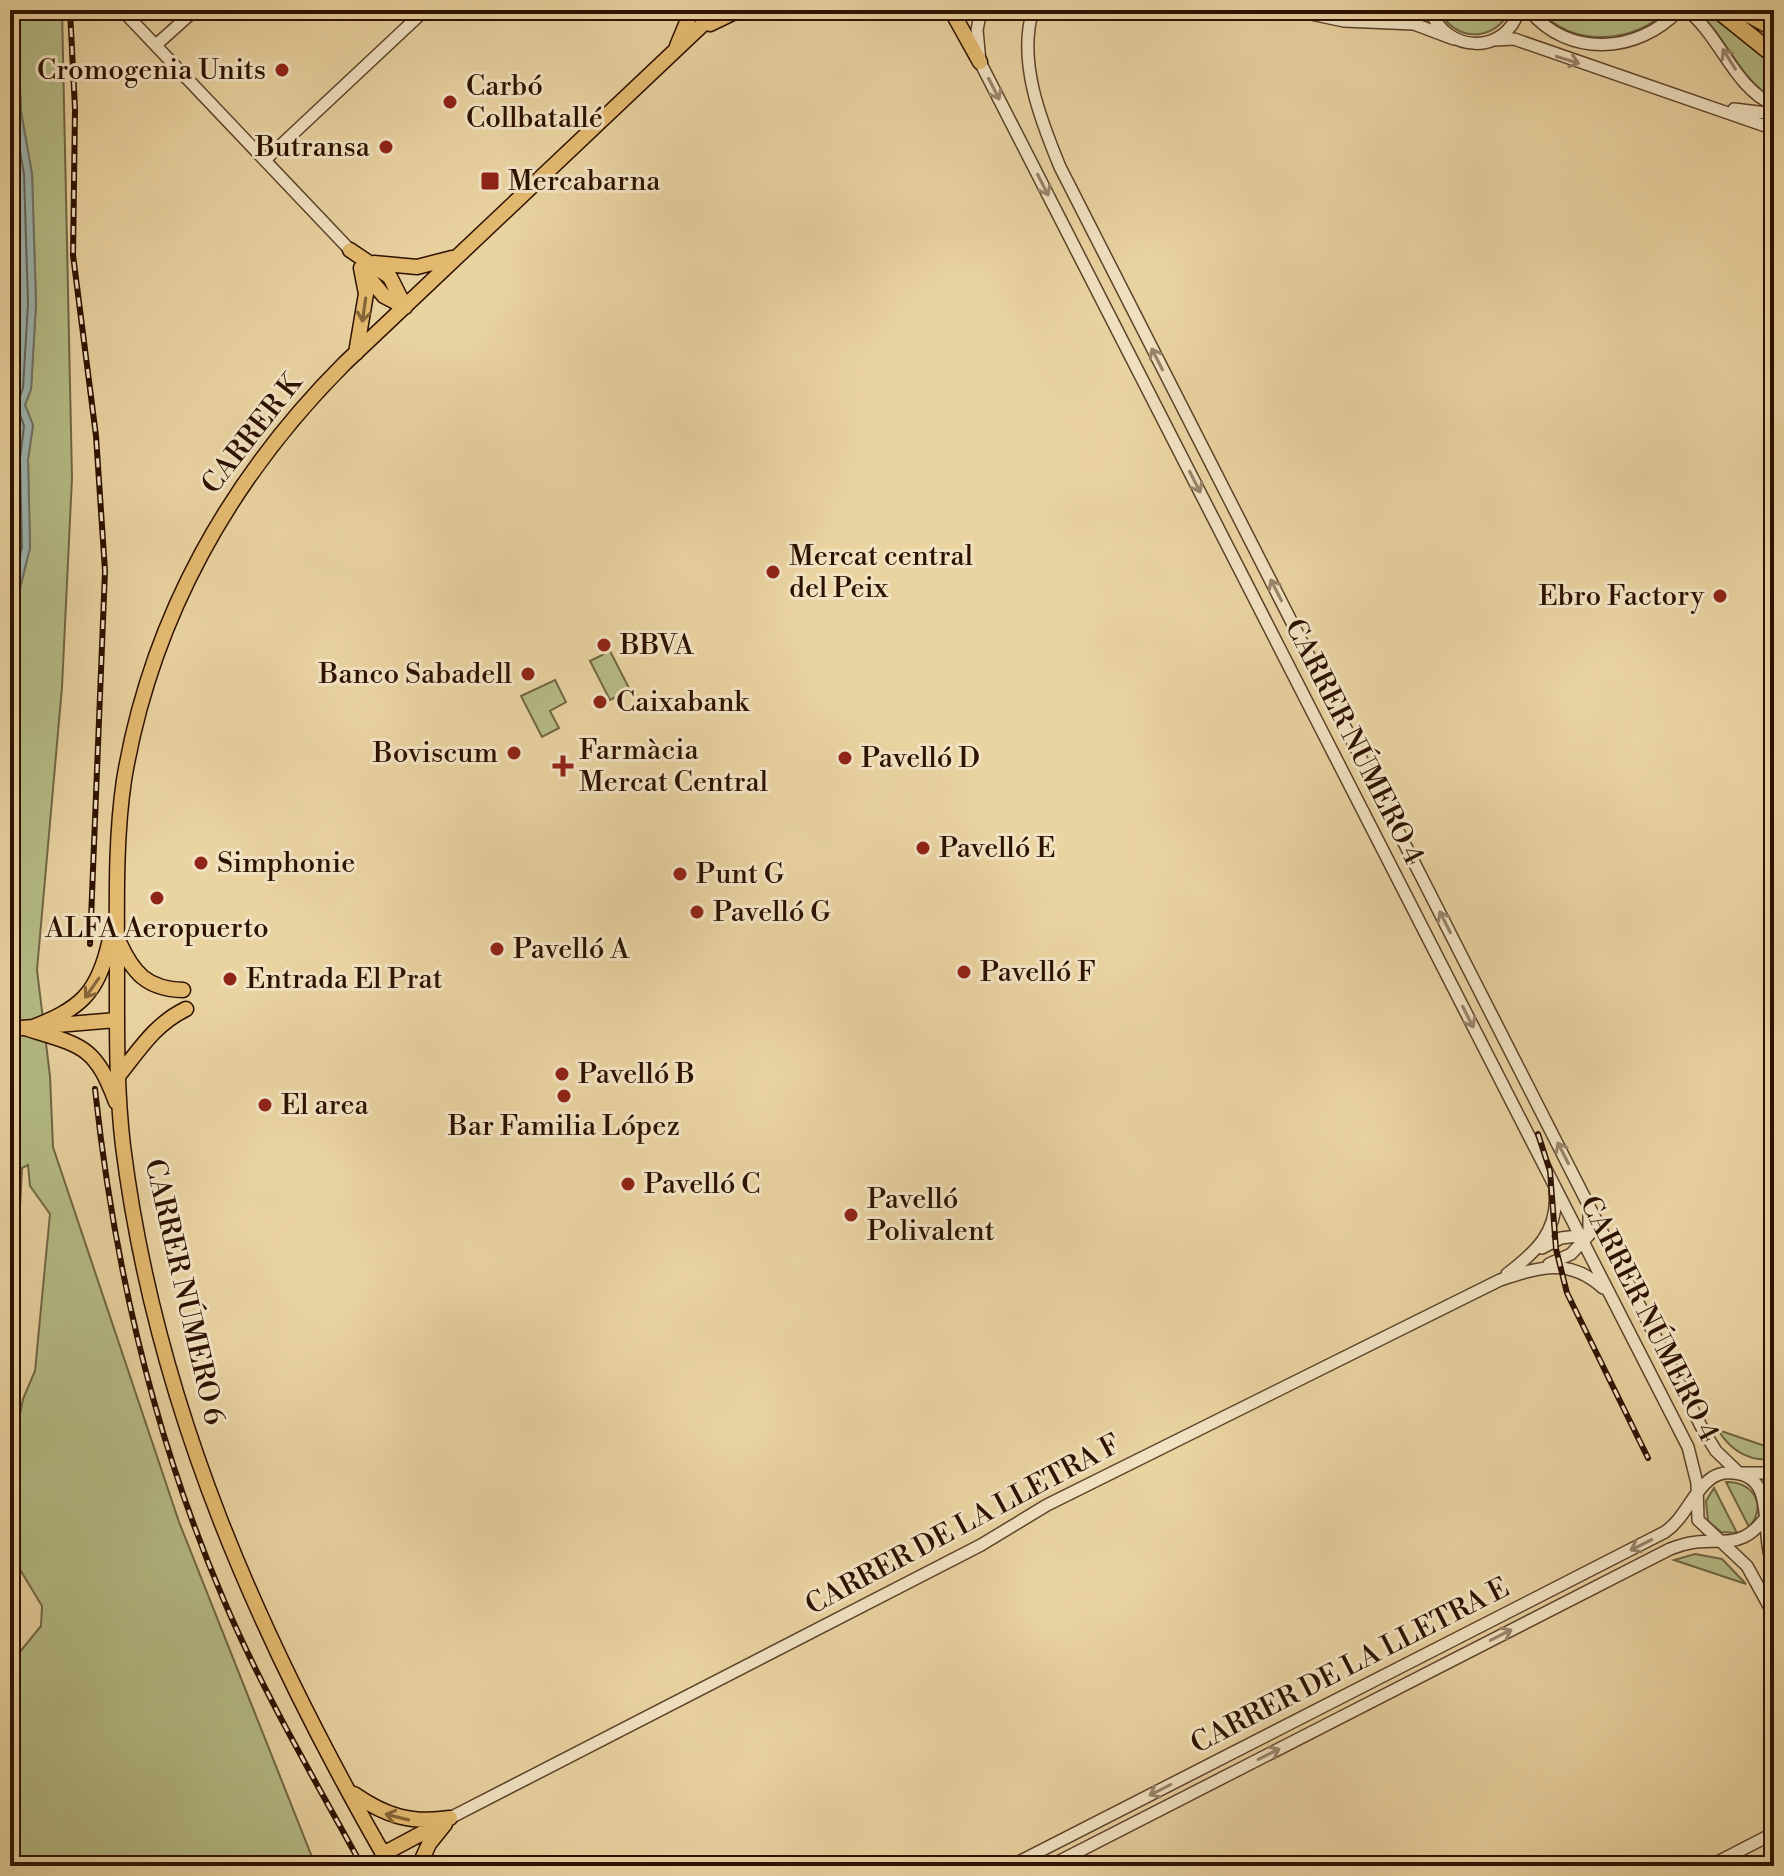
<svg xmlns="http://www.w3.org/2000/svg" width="1784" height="1876" font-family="'Libre Bodoni',serif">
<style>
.green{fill:#b5bc86;stroke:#716644;stroke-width:2}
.water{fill:#9cb5b0;stroke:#70736a;stroke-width:2}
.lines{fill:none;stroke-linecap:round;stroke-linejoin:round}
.shore{stroke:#646358;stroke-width:2}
.minor-casing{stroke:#5c4229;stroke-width:14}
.major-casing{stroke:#2d1101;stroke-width:17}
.highway-casing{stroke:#2d1101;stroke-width:19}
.minor{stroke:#f1e2c2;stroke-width:11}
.major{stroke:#e4ba70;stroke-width:14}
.highway{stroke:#e4ba70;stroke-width:16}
.rail-casing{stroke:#2d1101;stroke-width:6}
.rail{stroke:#f1e2c2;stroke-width:3;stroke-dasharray:9;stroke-linecap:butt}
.oneway{stroke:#99846b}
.oneway2{stroke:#886638}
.poi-dot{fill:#8f2418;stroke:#f1e2c2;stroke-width:3}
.labels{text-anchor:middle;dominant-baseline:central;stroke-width:6;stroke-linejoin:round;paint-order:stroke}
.poi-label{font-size:28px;fill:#2d1101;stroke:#f1e2c2;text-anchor:start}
.street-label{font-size:28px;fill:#2d1101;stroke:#f1e2c2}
</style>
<rect width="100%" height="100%" fill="#e9d3a1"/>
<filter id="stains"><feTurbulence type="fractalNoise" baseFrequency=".0025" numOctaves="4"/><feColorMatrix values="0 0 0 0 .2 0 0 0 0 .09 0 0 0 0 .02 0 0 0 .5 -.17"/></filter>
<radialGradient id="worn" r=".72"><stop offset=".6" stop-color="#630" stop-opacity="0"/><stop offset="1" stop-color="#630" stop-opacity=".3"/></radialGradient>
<path class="green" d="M16 10H62L72 478 62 687 37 970 50 1076 53 1147 179 1522 312 1857 319 1866H194L187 1857H164L157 1866H10V1664L41 1626 42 1606 10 1553V1465L23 1399 35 1371 50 1214 30 1186 28 1165 22 1168 19 1228 15 1232 10 1230 12 688 18 596 30 548 28 459 33 425 25 405 31 389 36 304 32 174 21 112Z
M1439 10H1510C1495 43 1454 42 1439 10Z
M1539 10H1668C1635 44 1571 48 1539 10Z
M1695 10H1707L1774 62V99C1738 79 1727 35 1695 10Z
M610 651 630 690 610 700 590 661Z
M555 680 566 702 550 711 559 728 542 737 521 696Z
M1718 1430 1774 1449V1459C1749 1462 1731 1451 1718 1430Z
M1726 1482C1753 1481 1768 1506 1749 1527Z
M1714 1488 1737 1533 1721 1532 1708 1521 1706 1501Z
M1695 1554 1722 1559 1746 1584 1674 1560Z"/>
<path class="water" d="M10 10H16L21 112 32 174 36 304 31 389 25 405 33 425 28 459 30 548 18 596 10 814Z"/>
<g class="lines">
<path class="shore" d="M10 30 13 113 24 174 28 304 23 388 17 405 24 426 20 459 22 547 10 596
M10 152 14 175 18 304 10 394
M10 467V553"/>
<defs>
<path id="minor" d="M122 10 350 250
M981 10 977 30 980 62 1688 1447 1697 1483 1698 1520 1747 1566 1774 1615
M1033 10C1017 61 1041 121 1060 167L1703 1430 1716 1451 1739 1473
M1292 10 1344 21 1414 24 1454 39
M1430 10C1446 53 1505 56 1519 10
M1529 10C1568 58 1638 54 1679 10
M1687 10C1721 37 1734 88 1774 105
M1375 15 1405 10
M1494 40 1514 39 1774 129
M156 45 195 10
M1734 109 1774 114
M265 160 425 10
M1542 1248 1561 1238 1586 1235
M1549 1264 1571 1254 1589 1235V1211
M1507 1274C1536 1252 1559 1231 1555 1191
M1743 1473H1774
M450 1818 981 1545 1047 1505 1500 1280C1540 1267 1569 1257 1603 1288
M1011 1866 1665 1532C1685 1518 1691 1495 1709 1480 1716 1474 1724 1472 1733 1473 1779 1476 1758 1534 1774 1567
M1050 1866 1670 1549C1721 1528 1737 1563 1774 1506
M1710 1866 1774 1833"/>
<path id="major" d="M951 10 980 62
M710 24 739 10
M677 46 692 10
M350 250 390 277 405 307
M374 263 417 267 452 258
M364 272 384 296 405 307
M356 353 366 294 361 268
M119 942C133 973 147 989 183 990
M10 1029 116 1020
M28 1029C80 1009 98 995 110 939
M28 1029C83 1046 95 1046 116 1102
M119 1075C140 1049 155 1024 186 1009
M354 1794C386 1816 411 1824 450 1818
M383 1854 443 1822
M390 1866C260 1640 156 1408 123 1146 116 1087 117 1026 117 967 117 905 115 841 124 780 151 618 230 478 345 363L718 10
M419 1866 429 1844 445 1824"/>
<path id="highway" d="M1718 10 1774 55
M1741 10 1774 28"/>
</defs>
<use href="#minor" class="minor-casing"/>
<use href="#major" class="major-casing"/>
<use href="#highway" class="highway-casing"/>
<use href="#minor" class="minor"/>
<use href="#major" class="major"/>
<use href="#highway" class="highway"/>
<defs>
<path id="rail" d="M70 10 75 109 73 255 96 436 105 571 90 944
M95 1089C114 1267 154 1438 225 1603 264 1694 315 1780 362 1866
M1538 1134 1550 1171 1556 1249 1567 1293 1648 1458"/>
</defs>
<use href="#rail" class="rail-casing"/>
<use href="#rail" class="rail"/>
</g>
<defs><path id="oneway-shaft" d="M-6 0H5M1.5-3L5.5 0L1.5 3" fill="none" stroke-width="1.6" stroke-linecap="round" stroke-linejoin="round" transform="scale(2)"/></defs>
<g class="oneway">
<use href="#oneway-shaft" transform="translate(1729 59) rotate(-122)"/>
<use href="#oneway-shaft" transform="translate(1568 60) rotate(17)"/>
<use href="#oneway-shaft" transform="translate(994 89) rotate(63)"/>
<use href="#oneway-shaft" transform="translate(1043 185) rotate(63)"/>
<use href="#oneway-shaft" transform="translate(1157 359) rotate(-117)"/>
<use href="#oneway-shaft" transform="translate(1195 482) rotate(63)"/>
<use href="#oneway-shaft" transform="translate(1276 590) rotate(-117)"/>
<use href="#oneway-shaft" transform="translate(1445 922) rotate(-117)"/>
<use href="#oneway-shaft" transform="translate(1468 1017) rotate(63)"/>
<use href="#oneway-shaft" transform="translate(1563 1153) rotate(-117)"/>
<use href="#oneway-shaft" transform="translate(1641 1545) rotate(153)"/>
<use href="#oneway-shaft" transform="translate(1501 1635) rotate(-27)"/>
<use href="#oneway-shaft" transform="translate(1269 1754) rotate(-27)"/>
<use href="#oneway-shaft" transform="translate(1160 1790) rotate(153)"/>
</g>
<g class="oneway2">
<use href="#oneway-shaft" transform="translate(364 310) rotate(98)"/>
<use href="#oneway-shaft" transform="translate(92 988) rotate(125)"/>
<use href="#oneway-shaft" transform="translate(397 1817) rotate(-166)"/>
</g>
<g class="poi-dot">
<circle cx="282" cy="70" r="8"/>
<circle cx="450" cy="102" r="8"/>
<circle cx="386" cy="147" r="8"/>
<rect x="480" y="171" width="20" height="20" rx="4"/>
<circle cx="773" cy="572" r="8"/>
<circle cx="1720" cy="596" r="8"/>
<circle cx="604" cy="645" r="8"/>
<circle cx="528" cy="674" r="8"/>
<circle cx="600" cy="702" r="8"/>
<circle cx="514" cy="753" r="8"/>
<circle cx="845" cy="758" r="8"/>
<path d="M559 754h8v8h8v8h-8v8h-8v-8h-8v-8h8z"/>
<circle cx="923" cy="848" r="8"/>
<circle cx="201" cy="863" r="8"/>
<circle cx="680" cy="874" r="8"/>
<circle cx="157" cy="898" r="8"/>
<circle cx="697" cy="912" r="8"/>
<circle cx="497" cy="949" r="8"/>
<circle cx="964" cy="972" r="8"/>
<circle cx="230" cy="979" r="8"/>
<circle cx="562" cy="1074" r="8"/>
<circle cx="564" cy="1096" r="8"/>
<circle cx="265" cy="1105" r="8"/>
<circle cx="628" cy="1184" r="8"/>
<circle cx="851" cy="1215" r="8"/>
</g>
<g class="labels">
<g class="poi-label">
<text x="266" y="70" text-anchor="end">Cromogenia Units</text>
<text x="466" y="86">Carbó<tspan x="466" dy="32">Collbatallé</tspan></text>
<text x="370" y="147" text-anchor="end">Butransa</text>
<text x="508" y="181">Mercabarna</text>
<text x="789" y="556">Mercat central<tspan x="789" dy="32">del Peix</tspan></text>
<text x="1704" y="596" text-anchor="end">Ebro Factory</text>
<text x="620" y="645">BBVA</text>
<text x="512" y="674" text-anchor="end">Banco Sabadell</text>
<text x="616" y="702">Caixabank</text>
<text x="579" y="750">Farmàcia<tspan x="579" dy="32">Mercat Central</tspan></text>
<text x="498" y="753" text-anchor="end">Boviscum</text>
<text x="861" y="758">Pavelló D</text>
<text x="939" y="848">Pavelló E</text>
<text x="217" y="863">Simphonie</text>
<text x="696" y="874">Punt G</text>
<text x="713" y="912">Pavelló G</text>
<text x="157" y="928" text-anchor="middle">ALFA Aeropuerto</text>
<text x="513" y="949">Pavelló A</text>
<text x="980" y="972">Pavelló F</text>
<text x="246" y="979">Entrada El Prat</text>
<text x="578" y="1074">Pavelló B</text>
<text x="281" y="1105">El area</text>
<text x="564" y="1126" text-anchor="middle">Bar Familia López</text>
<text x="644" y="1184">Pavelló C</text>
<text x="867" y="1199">Pavelló<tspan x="867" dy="32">Polivalent</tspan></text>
</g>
<g class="street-label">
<text transform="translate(252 434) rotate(-52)">CARRER K</text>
<text transform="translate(1354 742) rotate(63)">CARRER NÚMERO 4</text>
<text transform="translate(184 1292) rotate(77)">CARRER NÚMERO 6</text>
<text transform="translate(1649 1319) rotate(63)">CARRER NÚMERO 4</text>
<text transform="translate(963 1525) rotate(-28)">CARRER DE LA LLETRA F</text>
<text transform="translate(1350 1666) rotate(-27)">CARRER DE LA LLETRA E</text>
</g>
</g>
<rect width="1784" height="1876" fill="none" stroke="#e9d3a1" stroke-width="40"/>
<rect x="12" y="12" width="1760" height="1852" fill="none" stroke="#2d1101" stroke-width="4"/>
<rect x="20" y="20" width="1744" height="1836" fill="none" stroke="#2d1101" stroke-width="2"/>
<rect width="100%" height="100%" filter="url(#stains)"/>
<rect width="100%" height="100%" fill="url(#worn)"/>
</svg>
